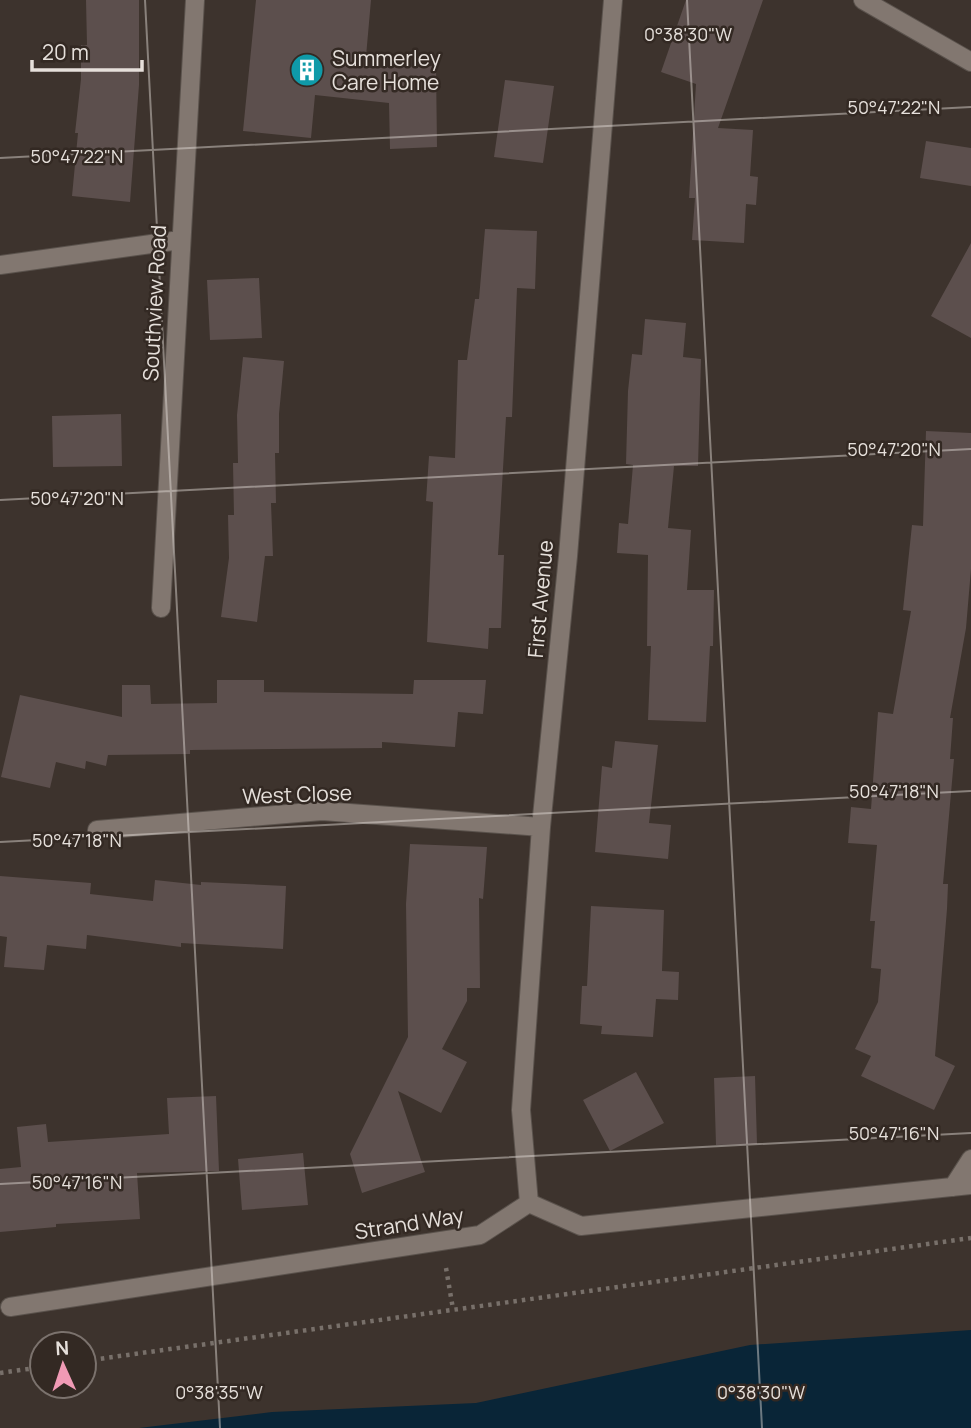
<svg xmlns="http://www.w3.org/2000/svg" width="971" height="1428" font-family="Manrope,sans-serif">
<style>
.water{fill:#092537}
.building{fill:#5c4f4d}
.lines{fill:none;stroke-linecap:round;stroke-linejoin:round}
.minor-casing{stroke:#5a524c;stroke-width:20}
.path{stroke:#78706a;stroke-width:4.5;stroke-dasharray:3.5 5;stroke-linecap:butt}
.minor{stroke:#827770;stroke-width:18}
.ticks{fill:none;stroke:#e6e0db;stroke-width:2;stroke-opacity:0.45}
.labels{text-anchor:middle;dominant-baseline:central;stroke-width:5;stroke-linejoin:round;paint-order:stroke}
.poi-label{font-size:21px;fill:#e6e0db;stroke:#332923;text-anchor:start}
.street-label{font-size:21px;fill:#e6e0db;stroke:#332923}
.ticks-label{font-size:18px;text-anchor:middle;fill:#e6e0db;stroke:#332923;stroke-width:5;stroke-linejoin:round;paint-order:stroke}
</style>
<rect width="100%" height="100%" fill="#3d332d"/>
<path class="water" d="M971 1330V1428H139L272 1412 476 1403 750 1345Z"/>
<path class="building" d="M86 0H139V85L130 202 72 196 78 133H75L81 79V45H87Z
M256 0H371L365 68 436 66 437 147 390 149 389 103 315 95 311 138 243 131Z
M686 0H763L718 128 753 130 750 176 758 177 756 205 746 204 744 243 692 240 695 198H689L696 84 661 72Z
M505 80 554 86 543 163 494 157Z
M926 141 971 148V186L920 178Z
M485 229 537 231 535 289 517 288 512 417H506L498 555H504L501 628H489L488 649 427 642 433 502 426 501 429 456 455 458 458 360H467L475 299H479Z
M971 243V338L931 316Z
M259 278 262 338 210 340 207 280Z
M645 319 686 323 683 357 701 359 698 466H674L668 528 691 530 687 590H714L713 646H710L706 722 648 720 651 646H647L648 555 617 553 619 523 628 524 633 465 626 464 628 391 632 354 642 355Z
M243 357 284 361 279 414V453H275L276 503H271L273 556H265L257 622 221 617 229 558 228 515H234L233 463H238L237 415Z
M121 414 122 466 53 467 52 416Z
M926 431 971 433V569L966 628 950 718H953L950 759H954L943 884H948L947 909 935 1056 955 1066 934 1110 861 1076 871 1056 855 1049 878 1002 881 969 871 968 875 921H870L877 845 848 843 851 807 871 809 878 712 893 714 911 611 903 610 912 525 923 526Z
M217 680H264V692L413 694 414 680H486L483 714 458 712 455 747 382 742V748L190 750V754L108 755 106 766 86 761 85 769 56 762 50 788 1 777 20 695 122 717V685H150L151 704 217 703Z
M615 741 658 745 649 823 671 825 668 859 595 852 602 766 612 768Z
M410 844 487 847 483 899 479 898 480 988H467V1001L442 1049 467 1062 441 1113 398 1091 425 1172 362 1193 350 1154 408 1037 406 904Z
M0 876 91 883 90 894 153 901 155 880 201 885V882L286 886 283 949 181 943V947L87 935 86 949 47 945 44 970 4 967 7 937 0 936Z
M591 906 664 910 662 971 679 972 678 1000 656 999 653 1037 601 1034 602 1026 580 1024 582 986H587Z
M636 1072 664 1123 610 1151 583 1100Z
M755 1076 757 1144 716 1145 714 1078Z
M216 1096 219 1171 137 1173 140 1219 56 1224V1227L0 1232V1169L21 1167 17 1127 46 1124 48 1142 169 1134 167 1098Z
M303 1153 308 1205 242 1210 238 1159Z"/>
<g class="lines">
<defs>
<path id="minor" d="M863 0 971 62
M0 265 180 240
M161 608 195 0
M97 830 322 811 541 827
M953 1187 971 1159
M529 1203 521 1110 541 827 568 556 613 0
M10 1307 480 1235 529 1203 581 1226 971 1185"/>
</defs>
<use href="#minor" class="minor-casing"/>
<path class="path" d="M446 1268 453 1309
M84 1361 971 1238
M0 1373 42 1367"/>
<use href="#minor" class="minor"/>
</g>
<path class="ticks" d="M145 0 220 1428M687 0 762 1428M0 158 971 107M0 500 971 449M0 842 971 791M0 1184 971 1133"/>
<defs>
<symbol id="building-disc" viewBox="-11 -11 22 22"><circle r="9.5" fill="#0f9aa8" stroke="#332923"/><path d="M-4-6H4V6H1V3H-1V6H-4ZM-2.5-4.3h1.7v1.8h-1.7ZM.8-4.3h1.7v1.8H.8ZM-2.5-1h1.7V.8h-1.7ZM.8-1h1.7V.8H.8Z" fill="#fff"/></symbol>
</defs>
<g fill-rule="evenodd">
<use href="#building-disc" x="288" y="51" width="38" height="38"/>
</g>
<g class="labels">
<g class="poi-label">
<text x="332" y="58">Summerley<tspan x="332" dy="24">Care Home</tspan></text>
</g>
<g class="street-label">
<text transform="translate(154 303) rotate(-87)">Southview Road</text>
<text transform="translate(540 599) rotate(-85)">First Avenue</text>
<text transform="translate(297 794) rotate(-2)">West Close</text>
<text transform="translate(409 1223) rotate(-9)">Strand Way</text>
</g>
</g>
<g class="ticks-label">
<text x="688" y="41">0°38'30"W</text>
<text x="894" y="114">50°47'22"N</text>
<text x="77" y="163">50°47'22"N</text>
<text x="894" y="456">50°47'20"N</text>
<text x="77" y="505">50°47'20"N</text>
<text x="894" y="798">50°47'18"N</text>
<text x="77" y="847">50°47'18"N</text>
<text x="894" y="1140">50°47'16"N</text>
<text x="77" y="1189">50°47'16"N</text>
<text x="219" y="1399">0°38'35"W</text>
<text x="761" y="1399">0°38'30"W</text>
</g>
<g transform="translate(63 1365) rotate(357)"><circle r="33" fill="#332923" stroke="#7b726d" stroke-width="2"/>
<path d="M0-5L12 26L0 18L-12 26Z" fill="#f09ab5"/>
<text y="-10" font-size="19" font-weight="bold" text-anchor="middle" fill="#e6e0db">N</text>
</g>
<path d="M32 60v10h110v-10" fill="none" stroke="#e6e0db" stroke-width="3.5"/>
<text x="42" y="60" font-size="21" fill="#e6e0db" stroke="#332923" stroke-width="5" paint-order="stroke">20 m</text>
</svg>
